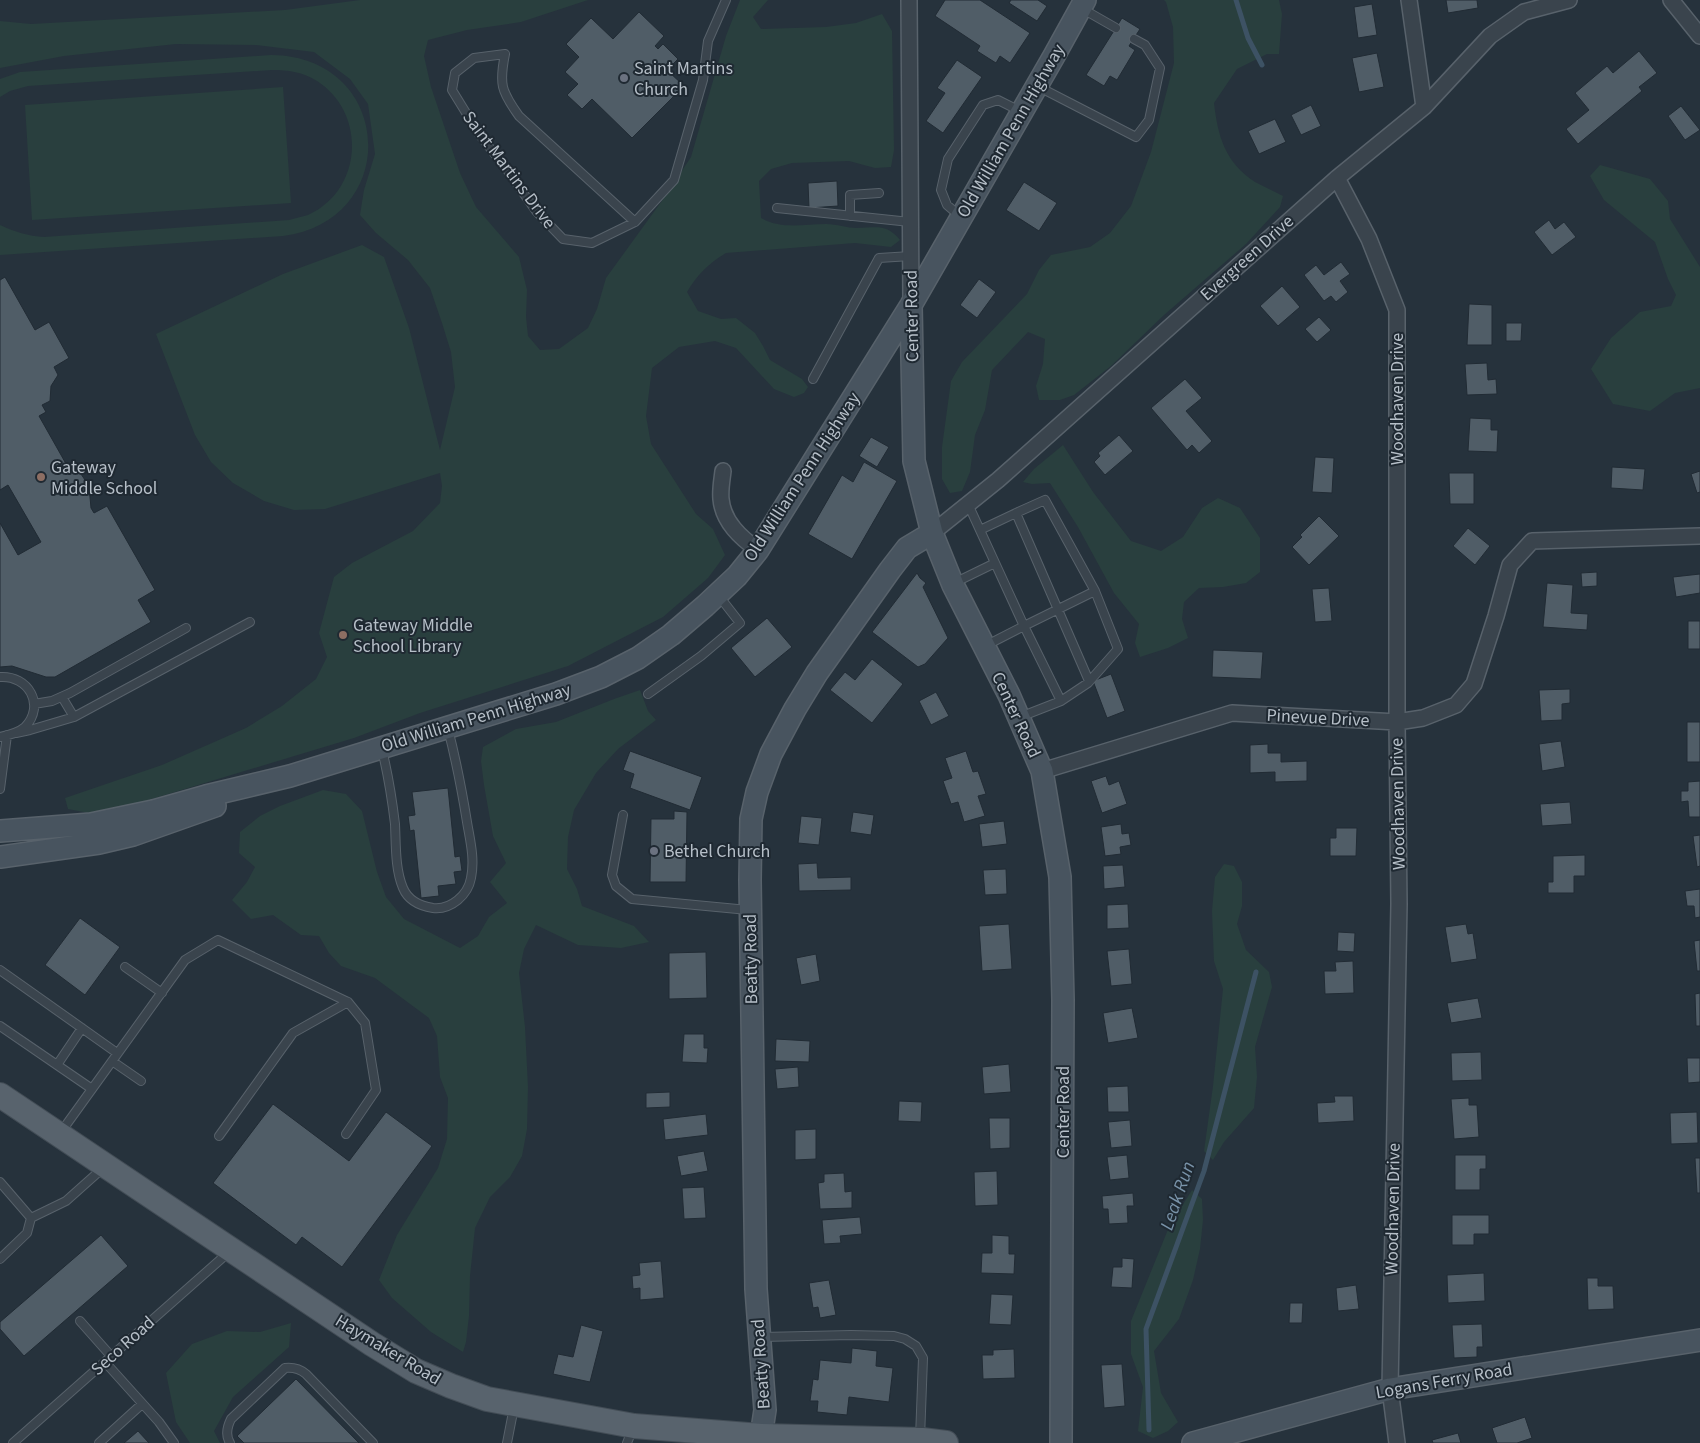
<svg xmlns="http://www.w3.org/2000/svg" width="1700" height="1443" font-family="'Source Sans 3',sans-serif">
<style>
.green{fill:#293f3e}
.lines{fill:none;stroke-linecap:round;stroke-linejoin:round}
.stream{stroke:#3d5264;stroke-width:5}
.building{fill:#505d67;stroke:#212b34}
.lane-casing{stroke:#58626b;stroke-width:10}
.street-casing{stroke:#58626b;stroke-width:18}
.secondary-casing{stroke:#58626b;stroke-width:24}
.primary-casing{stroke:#434d56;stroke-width:26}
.lane{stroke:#3a444d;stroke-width:8}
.street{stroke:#3a444d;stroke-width:15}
.secondary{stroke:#48545f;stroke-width:21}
.primary{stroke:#58636d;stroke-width:24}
.worship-dot{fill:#6b7280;stroke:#1f2932;stroke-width:2}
.education-dot{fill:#8d6e63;stroke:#1f2932;stroke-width:2}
.labels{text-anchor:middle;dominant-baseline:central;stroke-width:4;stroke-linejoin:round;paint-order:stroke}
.poi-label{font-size:18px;fill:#b6bfc8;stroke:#1f2932;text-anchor:start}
.street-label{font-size:18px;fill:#b6bfc8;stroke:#1f2932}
.water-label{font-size:19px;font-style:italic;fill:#7993a9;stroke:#1f2932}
</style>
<rect width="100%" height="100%" fill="#26323c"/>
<path class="green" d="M360 0H588L521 22 467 30 428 40 424 56 431 87 460 173 476 207 519 257 527 290 526 317 528 336 540 350 559 349 588 328 597 309 606 278 664 198 691 157 726 36 740 0H768L753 17 761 29 826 27 856 23 882 14 892 31 894 150 891 167 875 168 849 161 792 163 771 169 759 181 761 218C782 230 804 224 826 224 837 224 847 228 857 228 876 228 886 223 900 240L891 247 855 243 726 253C709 263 697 275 687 292L698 311 721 319 736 318 755 333 763 346 770 360 802 379 808 387 804 393 794 397 774 389 736 348 715 341 679 347 652 368 646 416 651 444 696 514 713 529 725 555 708 578 663 617 568 666 420 713 354 738 99 815 68 809 65 798 162 765 246 728 282 706 316 679 327 657 319 633 334 577 352 563 413 531 440 503 442 486 440 473 325 509 294 510 264 501 233 483 211 462 195 435 156 334 283 274 362 245 384 257 409 328 440 450 455 387 451 352 442 323 430 288 408 260 376 233 360 215 364 190 375 154 368 104 350 79 314 52 256 45 176 44 64 56 0 68V21L31 24 285 10Z
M1164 0H1279L1282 14 1279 54H1267L1237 69 1214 103C1218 137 1225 162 1255 182 1264 187 1274 191 1283 196L1280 207 1246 244 1164 315 1111 366 1074 395 1060 400H1039L1036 386 1043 364 1045 339 1028 332 992 370 985 410 975 435 970 472 962 491 950 493 942 479V447L951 381 962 362 1027 294 1039 270 1051 255 1090 247 1110 233 1131 206 1151 152 1174 63 1173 27 1166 2Z
M271 55C394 56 403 220 283 236L0 255V225C15 232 28 236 44 237L289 220C295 218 302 217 308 215 363 190 367 113 317 81 303 72 288 70 272 70L28 86 10 91 0 97V79L20 72Z
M283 87 291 203 32 220 25 105Z
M1600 165 1650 179 1668 201 1670 219 1700 267V388L1675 393 1650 411 1613 404 1591 369 1611 338 1640 312 1671 306 1676 295 1668 279 1655 242 1604 200 1590 176Z
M1063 445 1093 492 1131 541 1161 551 1183 537 1202 508 1218 498 1240 508 1260 538V572L1246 583 1223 587 1199 588 1184 602 1182 619 1188 638 1168 648 1140 657 1135 643 1139 624 1114 593 1078 527 1050 483 1032 484 1023 482 1034 469Z
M640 690 648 711 656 720 618 749 596 773 574 810 568 837 567 869 577 889 582 906 634 926 649 942 621 948 578 945 536 925 524 949 519 973 525 1027 528 1087 527 1129 522 1156 510 1177 490 1197 475 1228 470 1276 469 1316 466 1342 463 1352 431 1332 392 1298 379 1280 397 1235 438 1168 447 1139 448 1098 440 1077 437 1036 429 1018 375 978 341 966 329 953 319 936 301 935 273 915 251 919 232 900 247 882 255 867 239 853 240 832 260 816 280 806 323 790 346 794 362 811 377 872 386 897 404 919 460 948 478 936 489 917 507 903 490 882 506 863 493 836 484 785 481 761 483 747 516 729 556 722 614 699Z
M1224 864 1234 866 1242 882V906L1237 924 1246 950 1269 972 1272 987 1255 1047 1257 1077 1254 1108 1224 1142 1213 1160 1204 1151 1213 1086 1223 989 1214 961 1212 911 1215 877Z
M1192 1190 1202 1199 1203 1220 1200 1249 1193 1280 1179 1319 1154 1351 1161 1393 1178 1422 1168 1431 1153 1438 1138 1431 1143 1387 1131 1354V1321L1169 1227Z
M291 1323 289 1347 233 1397 214 1431 220 1443H190L176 1422 166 1373 192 1344 227 1331 260 1332Z"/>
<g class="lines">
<path class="stream" d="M1236 0 1248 38 1262 65
M1149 1430 1146 1329 1204 1171 1256 972"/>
</g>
<path class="building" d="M945 0H980L1030 33 1010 63 1000 56 996 63 977 51 980 46 935 16Z
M1011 0H1038L1047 6 1037 21 1009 3Z
M1446 0H1477L1478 8 1448 13Z
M1372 4 1377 35 1358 38 1354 7Z
M639 12 664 36 655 46 658 49 663 44 678 59 667 70 684 86 632 138 592 99 582 109 567 95 578 84 565 72 579 57 566 44 591 18 613 39Z
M1122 18 1140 29 1129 46 1135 50 1117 80 1110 76 1104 86 1086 75Z
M1639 51 1657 73 1639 87 1642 91 1578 144 1566 129 1589 110 1575 93 1607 66 1613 73Z
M1377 53 1384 87 1359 92 1352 58Z
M957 60 982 77 943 133 926 121 945 93 937 88Z
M1311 105 1321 126 1301 135 1291 115Z
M1681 106 1700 130 1685 140 1668 116Z
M1275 119 1286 142 1259 154 1248 131Z
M837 181 838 206 809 208 808 183Z
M1024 182 1057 203 1039 231 1006 210Z
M1549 220 1555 229 1564 222 1576 237 1552 255 1534 232Z
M1341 262 1350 274 1340 281 1348 292 1336 302 1331 296 1324 301 1304 275 1316 265 1324 275Z
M5 277 35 330 49 322 69 358 54 367 58 375 51 386 50 401 42 405 46 412 39 416 65 462 77 468 89 486 91 508 94 513 107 506 155 590 138 600 151 622 55 677H46L12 666 0 667V523L18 555 41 542 8 485 0 490V280Z
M979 279 996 292 977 318 960 305Z
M1282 286 1300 307 1278 326 1260 306Z
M1469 304 1492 305V345H1467Z
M1319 317 1331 330 1317 342 1305 329Z
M1506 323H1522L1521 341H1506Z
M1487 363 1488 380 1496 379 1497 394 1467 395 1465 364Z
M1185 379 1202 398 1186 411 1212 441 1199 453 1192 445 1187 450 1151 408Z
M1470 418 1491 419V430H1498L1497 452 1468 451Z
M1119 435 1133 451 1105 475 1094 462 1100 456 1098 453Z
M871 437 889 447 877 467 859 456Z
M1315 457 1334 458 1332 493 1312 492Z
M864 462 897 481 852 559 808 534 842 475 853 482Z
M1612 467 1645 469 1643 490 1611 488Z
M1700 471V492L1697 493 1691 474Z
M1449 473H1474V504H1450Z
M1319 516 1339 536 1309 565 1292 547 1302 537 1300 535Z
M1468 528 1490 546 1475 565 1453 546Z
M1597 572V586L1582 587 1581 573Z
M917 573 920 578 926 583 923 587 948 638 925 664 918 667 872 632Z
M1700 574V593L1676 597 1673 577Z
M1547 583 1573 585 1571 613 1588 614 1587 630 1543 627Z
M1329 588 1332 621 1315 622 1312 589Z
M767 618 792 647 755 677 731 648Z
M1688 621H1700V649H1688Z
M1213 650 1263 652 1261 679 1212 677Z
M872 659 903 684 872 723 830 690 845 672 855 680Z
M1111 674 1125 711 1107 718 1093 681Z
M1570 689V703L1562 704V720L1541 721 1539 690Z
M936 692 949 716 931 725 919 701Z
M1687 722H1700V762H1687Z
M1561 741 1565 767 1542 771 1539 744Z
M1268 744V753H1281V762L1307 761V781L1275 782V772L1250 773V745Z
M630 751 702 777 690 810 630 788 634 774 623 770Z
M966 751 973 772 978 771 986 794 978 796 985 816 964 822 958 802 951 804 943 781 952 778 945 758Z
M1106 776 1109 785 1119 781 1127 804 1102 813 1091 781Z
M1700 781V817H1689L1688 801 1681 802V791H1688V782Z
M448 788 455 857 460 856 462 871 454 872 456 884 438 886 439 896 421 898 414 830 410 831 408 816 415 815 412 792Z
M1570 802 1572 824 1542 826 1540 804Z
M674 811 687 812 686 882H650L651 819H674Z
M853 812 874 815 871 835 850 832Z
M801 816 822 818 819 845 798 843Z
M1004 821 1007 844 982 847 979 824Z
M1121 824 1122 834 1129 833 1131 845 1120 847 1121 854 1105 856 1101 827Z
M1336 828H1357L1356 856H1330V838H1336Z
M1700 835V866L1697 867 1693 836Z
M1585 855V876H1574V893H1548V882H1553V856Z
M817 863 818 878 851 877V890L799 891 798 864Z
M1123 865 1125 887 1104 889 1103 866Z
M1006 869 1007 894 985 895 983 870Z
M1700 889V917L1695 918 1694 906H1687L1685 891Z
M1128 904 1129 928 1107 929V905Z
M80 918 120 947 85 995 45 965Z
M1009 924 1012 969 982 971 979 926Z
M1466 924 1468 934 1473 933 1477 959 1451 963 1445 927Z
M1338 932 1355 933 1354 952 1337 951Z
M1700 940V971H1697L1694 941Z
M1129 949 1132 984 1111 986 1107 951Z
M706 952 707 998 669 999V953Z
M816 954 820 981 801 985 796 958Z
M1353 961 1354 993 1325 994 1324 971H1336L1335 962Z
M1700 993V1026H1696L1695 994Z
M1478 998 1482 1018 1451 1023 1447 1003Z
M1132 1008 1138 1038 1108 1043 1103 1013Z
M684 1034H704V1048H708L707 1063 682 1062Z
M776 1039 810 1041 809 1062 775 1061Z
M1481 1052 1482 1080 1452 1081 1451 1053Z
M1687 1058H1700V1082L1688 1083Z
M1009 1064 1011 1092 984 1094 982 1067Z
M798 1067 799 1087 777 1089 775 1069Z
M1128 1086 1129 1112H1108L1107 1087Z
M670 1092V1107L646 1108V1093Z
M1334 1096H1353L1354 1121 1318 1123 1317 1103 1335 1102Z
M1469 1098V1105H1477L1479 1137 1454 1139 1451 1099Z
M899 1101 922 1102 921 1122 898 1121Z
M273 1104 349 1161 386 1112 432 1146 342 1267 302 1237 296 1245 213 1183Z
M1697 1112 1698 1143 1671 1144 1670 1113Z
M706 1114 708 1135 665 1140 663 1119Z
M989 1118H1010V1148L990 1149Z
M1130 1120 1132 1146 1111 1148 1108 1122Z
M816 1129V1159L795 1160V1130Z
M704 1151 708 1171 681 1176 677 1156Z
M1127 1155 1129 1178 1110 1180 1107 1157Z
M1455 1155H1486V1169H1480V1190H1455Z
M1695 1158H1700V1193H1697Z
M997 1171 998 1205 975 1206 974 1172Z
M844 1173 845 1192 852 1191V1208L820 1209 818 1183 824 1182V1174Z
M704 1187 706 1218 684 1219 682 1188Z
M1133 1193 1134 1206H1127L1128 1223 1109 1224 1108 1209H1103L1102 1196Z
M1452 1215H1489V1234H1474V1245H1452Z
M860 1217 862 1234 840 1236 841 1243 824 1244 822 1220Z
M101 1235 128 1266 24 1356 0 1329V1322Z
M992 1235 1009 1236V1254H1015L1014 1274 981 1273 982 1253H992Z
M1122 1258 1134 1259 1132 1288 1111 1287 1113 1267H1122Z
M661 1261 664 1298 640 1300V1288L633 1289 632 1276 640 1275 639 1263Z
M1484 1273 1485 1301 1448 1303 1447 1275Z
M1587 1278H1598V1286H1613L1614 1309 1588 1310Z
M829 1280 836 1315 820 1318 818 1307 813 1308 809 1283Z
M1356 1285 1359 1309 1338 1311 1336 1288Z
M991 1294 1013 1295 1011 1325 989 1324Z
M1290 1303H1303L1302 1323H1289Z
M1482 1324 1483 1347H1477V1357L1454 1358 1452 1325Z
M581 1325 603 1331 590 1382 553 1374 558 1354 573 1357Z
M852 1348 877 1351 876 1366 893 1368 889 1402 849 1397 847 1415 817 1412 818 1401H810L813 1379 818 1380 820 1360 851 1363Z
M1014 1349 1015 1378 983 1379 982 1355H993V1350Z
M1122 1364 1125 1406 1104 1408 1101 1365Z
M296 1379 359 1443H244L237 1436Z
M1525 1417 1532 1438 1517 1443H1497L1492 1428Z
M138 1431 149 1443H124Z
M1458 1433 1461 1443H1433L1432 1440Z"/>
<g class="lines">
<defs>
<path id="lane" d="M1081 8 1116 28
M1039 87 1136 137 1149 120 1160 68 1145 45 1134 39
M777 208 910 222
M850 216V195L879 193
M961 217 947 205 941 190 948 159 983 105 998 100 1020 111
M635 222 519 116C501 91 499 84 505 54L474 58 455 73 452 90 479 134 508 171 536 211 563 239 592 243 635 222 674 180 703 80 708 41 726 0
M813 379 879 258 911 256
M968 504 1024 626 985 646
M980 530 1016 513
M954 583 995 563
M0 677C28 675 46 705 25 727 18 733 9 735 0 737
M648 694 701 656 740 623 719 596
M62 697 74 717
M1061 701 1088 683 1118 649 1095 591 1045 500 1016 513 1089 681
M34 704 52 701 70 693 186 628
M1020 717 1061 701 1024 626 1095 591
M16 733 30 730 74 717 250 622
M382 750C388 774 392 799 395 824 396 845 395 869 403 888 408 900 420 906 433 908 451 910 468 895 471 878 475 859 470 840 467 822 462 791 456 760 448 729
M0 789 7 735
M623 815 612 875 616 886 632 899 748 910
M125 967 162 993
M0 970 117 1053
M0 1026 92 1089
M112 1061 141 1081
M57 1065 82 1028
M61 1132 185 960 218 940 348 1002 365 1023 376 1090 346 1134
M219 1136 293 1033 348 1002
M0 1182 31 1218
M31 1218 66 1201 103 1168
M0 1259 27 1233 31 1218
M80 1321 111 1356
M761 1337 851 1335 894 1336 905 1339 916 1346 923 1358 920 1438
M105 1362 159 1422 174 1443
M13 1443 229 1252
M99 1443 142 1404
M230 1443C225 1435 227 1427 231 1419L285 1368C294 1367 300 1369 306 1374L373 1443
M507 1443 514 1407
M627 1443 633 1428"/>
<path id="street" d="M909 0 911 303
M1409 0 1424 107
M1671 0 1700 36
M1337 178 1369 239 1397 310V722L1399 904 1390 1389 1397 1443
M723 471C722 480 720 490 721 499 723 522 741 538 758 550
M932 533 998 480 1337 178 1424 107 1490 36 1524 12 1569 0
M1042 771 1232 713 1397 722 1423 718 1456 705 1474 684 1496 616 1510 565 1532 541 1700 536"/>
<path id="secondary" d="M911 305 914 461 932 533 953 585 1009 695 1042 771 1060 877 1063 1000 1061 1443
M0 831 91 824 153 811 206 796 290 776 556 694 601 677 638 658 671 635 705 606 737 576 758 550 911 305 1054 56 1085 0
M0 857 99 843 133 835 215 806
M760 1443 765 1410 756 1289 750 880 751 819 757 792 771 754 795 709 817 673 890 570 907 548 932 533
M1193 1443 1390 1389 1700 1340"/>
<path id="primary" d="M0 1095 372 1344 416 1371 451 1386 487 1399 634 1426 761 1436 922 1440 946 1443"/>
</defs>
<use href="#lane" class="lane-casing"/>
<use href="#street" class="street-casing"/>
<use href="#secondary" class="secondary-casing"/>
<use href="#primary" class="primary-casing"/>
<use href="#lane" class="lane"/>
<use href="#street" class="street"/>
<use href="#secondary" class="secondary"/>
<use href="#primary" class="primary"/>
</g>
<g class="worship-dot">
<circle cx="624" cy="78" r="5"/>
<circle cx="654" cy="851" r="5"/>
</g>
<g class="education-dot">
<circle cx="41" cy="477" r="5"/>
<circle cx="343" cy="635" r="5"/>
</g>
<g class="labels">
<g class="poi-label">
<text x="634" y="68">Saint Martins<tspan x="634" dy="21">Church</tspan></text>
<text x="51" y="467">Gateway<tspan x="51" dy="21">Middle School</tspan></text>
<text x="353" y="625">Gateway Middle<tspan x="353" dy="21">School Library</tspan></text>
<text x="664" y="851">Bethel Church</text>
</g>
<g class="street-label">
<text transform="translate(1011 131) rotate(-60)">Old William Penn Highway</text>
<text transform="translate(509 170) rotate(53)">Saint Martins Drive</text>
<text transform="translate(1247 258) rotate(-42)">Evergreen Drive</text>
<text transform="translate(912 316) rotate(-91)">Center Road</text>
<text transform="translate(1397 399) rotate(-90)">Woodhaven Drive</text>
<text transform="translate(802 477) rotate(-57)">Old William Penn Highway</text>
<text transform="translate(1016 715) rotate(65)">Center Road</text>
<text transform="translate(476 718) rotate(-17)">Old William Penn Highway</text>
<text transform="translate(1318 718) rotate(3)">Pinevue Drive</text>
<text transform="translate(1398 804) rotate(-91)">Woodhaven Drive</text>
<text transform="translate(751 959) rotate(-91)">Beatty Road</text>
<text transform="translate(1063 1112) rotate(-90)">Center Road</text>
<text transform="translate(1393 1209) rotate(-89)">Woodhaven Drive</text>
<text transform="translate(123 1346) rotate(-42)">Seco Road</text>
<text transform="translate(388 1350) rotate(31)">Haymaker Road</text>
<text transform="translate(761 1364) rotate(-94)">Beatty Road</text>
<text transform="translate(1444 1381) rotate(-10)">Logans Ferry Road</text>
</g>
<g class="water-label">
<text transform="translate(1178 1196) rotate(-71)">Leak Run</text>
</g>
</g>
</svg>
